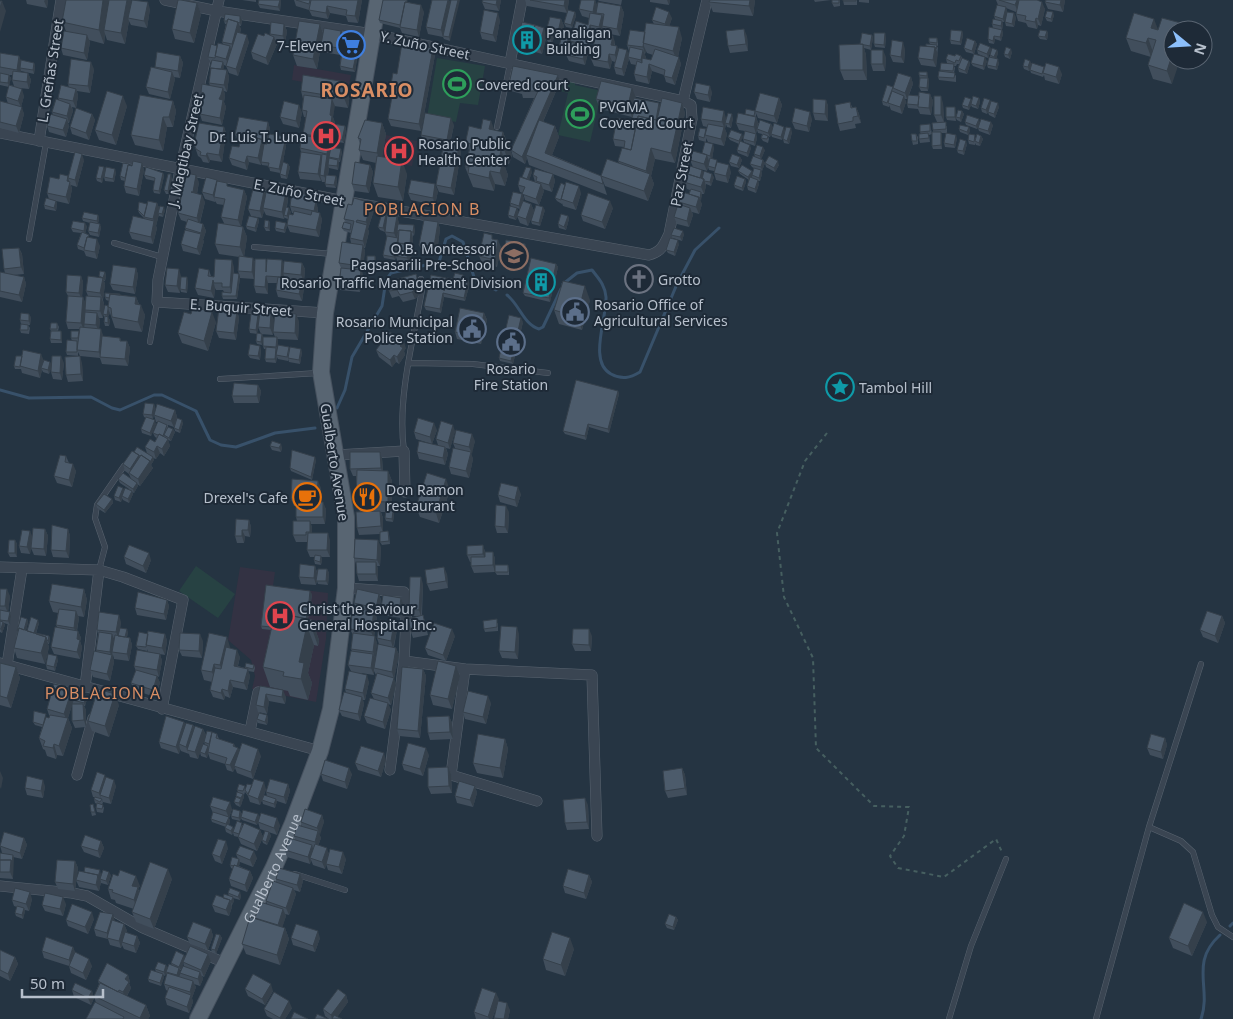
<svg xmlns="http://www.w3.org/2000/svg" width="1233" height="1019" font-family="'Noto Sans',sans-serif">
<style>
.medical{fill:#333243}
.green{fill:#274243}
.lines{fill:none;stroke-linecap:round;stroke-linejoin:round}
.stream{stroke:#38516a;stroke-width:3}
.lane-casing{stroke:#58636f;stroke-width:6}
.street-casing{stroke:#58636f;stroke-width:11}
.primary-casing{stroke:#46515e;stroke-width:18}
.path{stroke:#465f60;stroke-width:2;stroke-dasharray:4 4;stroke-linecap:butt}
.lane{stroke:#3a4552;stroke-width:5}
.street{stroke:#3a4552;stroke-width:10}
.primary{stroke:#586572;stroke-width:16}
.wall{fill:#414e5c;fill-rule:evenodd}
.shaded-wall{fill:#35404b}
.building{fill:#4c5b6b;stroke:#35404b}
.labels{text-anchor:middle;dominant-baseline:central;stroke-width:4;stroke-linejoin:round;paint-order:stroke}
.poi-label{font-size:14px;fill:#b7c0cc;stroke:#1e2a37;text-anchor:start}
.street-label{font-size:14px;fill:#b7c0cc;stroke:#1e2a37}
.quarter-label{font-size:16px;letter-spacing:1px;fill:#d98e64;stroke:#1e2a37}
.district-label{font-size:19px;font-weight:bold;letter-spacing:1px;fill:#d98e64;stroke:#1e2a37}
</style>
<rect width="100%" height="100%" fill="#253442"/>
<path class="medical" d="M294 65 351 75 348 90 292 80Z
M386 135 417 141 412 166 381 161Z
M240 567 275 572 273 586 328 593 326 639 316 702 252 689 255 676 251 660 228 640Z"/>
<path class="green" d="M437 58 485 66 478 105 460 103 456 122 427 117Z
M563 78 575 81V85L602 91 590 142 558 135 568 93 560 91Z
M196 566 235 594 218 618 179 591Z"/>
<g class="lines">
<path class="stream" d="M563 284 577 273 592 270C599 279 605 285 606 297 607 318 588 362 611 374 622 380 630 378 640 372L677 284 695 250 719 228
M507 295C519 304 524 325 539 329L543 327 561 289
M0 390 29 398 91 397 112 408 120 410 154 395H162L196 411 210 440 221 445 236 447 275 433 315 428
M337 408 345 390 352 357 382 306 386 280 391 273 439 262 446 239 452 236 463 242 474 277 496 290
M1230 926 1233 923
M1201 1019C1212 988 1189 963 1220 935"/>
<defs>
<path id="lane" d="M497 127 510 64
M29 239 46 143
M114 243 162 257
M254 247 332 254
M150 342 157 302
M409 363 473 364 548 373
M220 379 318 373
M404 451C397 399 413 341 422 290L421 279
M99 570 105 547 95 518 97 505 124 466
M1149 827 1201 664
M295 874 345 890
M949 1019 971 946 1006 859
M1096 1019 1149 827 1181 841 1193 852 1212 915 1218 927 1233 937"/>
<path id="street" d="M219 0 180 170 158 280 157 302 325 313
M510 63 522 0
M683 101 707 0
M0 133 344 201 649 255C661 252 664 245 669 234L692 119 691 105 683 101 373 34 217 11 165 0
M39 141 61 0
M337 455 404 451 405 492
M0 567 99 570 123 577 183 600 162 709
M346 588 404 592 407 599 404 661 390 770
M404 661 465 669 592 675 597 836
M0 663 320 751
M7 665 22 569
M465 669 451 775 537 801
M85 687 99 570
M250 731 258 692
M77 775 93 718
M0 886 72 893 87 896 143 928 225 963"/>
<g id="primary">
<path id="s1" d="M198 1019 274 867 293 823 320 751 331 709 346 588V517L321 372 325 313 378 0"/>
</g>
</defs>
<use href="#lane" class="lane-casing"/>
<use href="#street" class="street-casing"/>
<use href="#primary" class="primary-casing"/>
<path class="path" d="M827 433 805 461 777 533 784 597 813 658 816 748 874 806 909 807 904 836 890 856 898 868 944 877 996 839 1002 852"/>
<use href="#lane" class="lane"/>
<use href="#street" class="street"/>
<use href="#primary" class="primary"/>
</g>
<path class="wall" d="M26 0H48L47 8 27 4Z
M66 0H131V2L150 9 147 28 131 25 129 21 125 44 107 40 105 34 104 44 89 40 90 42 87 60 63 55 61 48 66 31 62 22Z
M242 0H256V2Z
M281 0 280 11 260 8 258 4Z
M294 0H362L358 23 348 22 346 16 330 13 328 19 312 16 309 10 296 6Z
M432 0H449L450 3V41L444 39 443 37 428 34 426 27Z
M501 0 499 11 485 9 482 2Z
M525 0H569L567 13 527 6Z
M595 0 597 6H621L624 13 620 36 605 33 603 29 602 34 615 42V46H617L618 51 629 54V51L627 45 645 32 654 24 652 20 672 18 669 26 682 38 678 57 681 64 675 85 666 82 664 75 652 71 649 84 636 81 634 74 636 65 631 64 629 59 624 76 616 74 614 67 615 62 612 61 610 69 594 66 591 59 596 33 593 32 589 52H588V53L585 65 569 61 566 55 567 53 560 51 559 47 569 37 570 41V42L571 43 570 41 588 25 589 18 582 16 579 9ZM646 51 647 53 653 55 651 60 645 59 646 57 644 54H645Z
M598 0H622L621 5 599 1Z
M650 0H670L669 5 650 2Z
M755 0 753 16 713 12 709 2Z
M814 0H831L815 2Z
M840 0V6L834 7 832 3Z
M843 0H857V5H844Z
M859 0H869V3L859 2Z
M996 0H1037L1045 9 1041 26 1038 25 1037 29 1028 27 1026 23 1018 21 1016 14V12L1006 8 1007 11 1004 22H1002L1003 24 1002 30 993 28 992 24 995 19 994 16 998 5Z
M1046 0H1065L1063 12 1048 9 1045 2Z
M409 2 424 12 419 37 402 33 400 28 380 23 379 20Z
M197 3 201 14 194 43 175 39 172 29Z
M575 12 576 16 572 28 566 27 564 23Z
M1054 15 1052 22 1047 21 1045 17Z
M240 16 242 20 241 26H239L241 29 240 33 249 42 238 76 229 73 226 66 224 65 223 70H227L229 77 227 92 224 91 225 95 224 102 226 107 222 125 202 121 200 114 203 98 201 92 210 86 209 83 212 61 209 60 208 57 217 46 223 44 222 42 226 24H225L224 21Z
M1016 17 1014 27 1006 26 1005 22Z
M561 19 564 26 561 38 554 37 552 43 548 42 546 38 542 54 532 51 531 49 530 54 517 51 515 48 546 32Z
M500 20 496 42 482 39 480 32Z
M284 24 287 31 285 43 276 42 277 44 268 65 253 59 251 52 264 36 270 35V34Z
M320 24 323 33 341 31 342 33H357L360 40 355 72 341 70 340 66 341 55V53L340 55 323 52 321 46 317 69 297 66 293 55Z
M1002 30 1003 34 1001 41 995 39 994 44 989 43 988 39Z
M1158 30 1172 84 1153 79 1148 65 1151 57 1131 51 1126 38Z
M962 31 963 35 961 45 951 44 950 40Z
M1047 31 1048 34 1047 40 1040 39 1038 36Z
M872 35 873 38 871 50 864 48 866 55 867 80H844L840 70 860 44Z
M747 36 748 51 730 53 728 46Z
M886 37 885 48 875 47 874 44Z
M937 38 938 42V46H937L938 48 936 67 921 65 918 58 926 46 930 44 929 42Z
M975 41 977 44 974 54 966 52 964 48Z
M990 47 991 50 988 58 978 54 977 50Z
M433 48 435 55 421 131 391 126 388 119 392 97 390 90 397 74Z
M905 49 904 63 893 62 890 55Z
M997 50 998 53 996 59 999 63 997 70 988 68 987 65 990 57V55Z
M1012 52 1010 59 1005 57 1004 54Z
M0 53 19 56 21 62 34 63 35 66 34 74 21 71V70L20 72 28 73 31 80 29 89 19 88 24 96 21 107 24 114 19 133 0 128V101L8 104 6 97 9 87 0 85ZM9 75H12V80L14 86 9 85 11 78Z
M180 56 183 63 180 78 174 77 175 79 170 99 149 94 146 87 155 68V67Z
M955 56H961L962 58 969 61 970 64 967 74 959 72 958 68 959 64H957L956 66H954L955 68 954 73 956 76V82L939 80 938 77 941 71 940 70 949 64 947 63 946 59Z
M886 57 885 71H873L871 64Z
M987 61 984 70 973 66 971 63Z
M1032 64 1062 74 1059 84 1045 80 1044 75 1043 77 1031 73 1030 70 1029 71 1024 69 1023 66Z
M94 69 90 93 77 91 78 96 76 108 72 107 73 111 69 123H68L69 126 66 137 49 132 47 126 53 115 52 112 59 100 58 98 69 88 68 84Z
M927 72 929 82 928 91H921L919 87 920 79 919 75Z
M558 75 560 82 543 122 555 126 559 137 552 155 601 176 607 195 553 174 555 181 552 192 543 189 544 191 539 205 525 200 523 193 520 192 518 185 522 177 532 172 529 180 535 182 533 175 550 173 529 165 527 158 525 164 513 157 511 150 534 98H523L522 94 511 91 509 84Z
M911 77 913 84 909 95 919 96 930 94 933 101 931 115 920 114 918 109 908 108 907 104V99H905L906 102 902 114 891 110 889 105V107L883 105 882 101 893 87Z
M346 82 350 92 348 108 334 106 333 117 335 123V124L345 126 346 129 344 143 332 141V140L331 145 332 147 342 152 340 162H339L338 170 329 168 328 175 336 176 337 180 336 188 326 187 325 182H322L321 179V181L300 179 298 172 301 152 300 148 303 135V134L306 117H304L302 110 303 99 301 91Z
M694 92H712L710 102 697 99Z
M636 98 660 106 682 103 685 113 675 163 655 159 651 176 654 184 648 201 605 186 601 176 619 163 618 161 624 147 615 146 613 139 633 120 632 118 634 112 633 111 632 117 600 109 596 99Z
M779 98 782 105 777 123 758 118 755 111Z
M979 98 980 102 978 109 972 107 971 105 969 110 963 108 962 105 971 99 972 100Z
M826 100 828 106V121L815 120 813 113Z
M990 100 991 103 999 107 995 118 989 115 988 112 987 114 982 112 981 108Z
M173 101 176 111 173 127H167L163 151 135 145 131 135Z
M850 102 852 107H856L859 114 861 123 855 124 856 128 840 131 838 124Z
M943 103 944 122H937L934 115Z
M127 106 116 145 99 140 95 130Z
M755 111 756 114V116L758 123 771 124 773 128 770 137 768 136 769 139 768 143 763 141 761 138 762 134 758 133 757 130 756 134 747 132 756 134 757 138 755 146 744 142 743 139 745 131 739 130 736 123 745 114Z
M956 111V115L962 111 964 114 961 122 957 120 956 118V121L947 120 946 117Z
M302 112 299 128 283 124 280 117Z
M92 114 95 120 89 140 72 134 70 127Z
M726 118H733L731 128 727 127 726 124 725 129 727 134 724 146 708 142 706 138V142L699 140 698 136 707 130V127L703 126 701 119Z
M812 119 809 132 795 129 792 122Z
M268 122 270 129V134L286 137 287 140 283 162 288 164 290 167 287 179 281 178 280 174V173L270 171 269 166 262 165 261 163V165L249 162 247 170 232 165 229 158 239 147 241 142 238 141 235 134Z
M965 122 980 123 993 125 990 135 979 131 978 128 979 126 977 129 966 125Z
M382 123 386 134 382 157 407 174 403 201 378 197 373 183 376 163 363 160 359 150 360 144 358 138Z
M930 124 932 134 929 135 930 142 920 143 919 139 921 134 920 132Z
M454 125 450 144 461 152 454 195 439 192 436 185 443 146 423 141 421 135Z
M947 126V133H941L942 136V149H933L932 146 933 132V130Z
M224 127 226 133 222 162 210 160 209 163 203 162 201 158 198 156 194 144Z
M969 127 970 131 968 135 960 132 959 129Z
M481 129 503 132 512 155 509 164 506 163 505 167 508 175 505 186 495 184 494 191 473 187 465 167 469 150 466 140Z
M785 130 792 132 789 144 784 143 783 139 785 132 782 140 772 137 771 134Z
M916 134 918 137V144L913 145 912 141Z
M981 136 983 139 980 146 976 145 975 143V145L969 144 968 140Z
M728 137 741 141 751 148 748 157 738 153 737 150 739 144 730 140Z
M957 138 955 148 945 147 944 143Z
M967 144 964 155 958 153 957 150Z
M714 147 712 159 718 162 731 172 728 183 716 180 714 173V171L709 170 708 167 707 171 693 167 690 160Z
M765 150 761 159 763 160 765 163 762 171 761 170 762 174 760 181H758L759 184 756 193 748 190 747 186 749 180 740 174 738 171H752V173L754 168 752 167 750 164 755 157 754 154Z
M740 157 742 160 739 168 731 166 729 162Z
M84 160 77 187 71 185 72 189 69 204 56 201 57 204 56 211 45 209 44 205 49 199 47 193 59 179 68 177Z
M142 163 144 170 139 196 126 193 124 186 125 181 121 180 120 176 129 164V166H132Z
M765 163 779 165 775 172 766 167Z
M370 165 373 172 369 193 354 191 352 184Z
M104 167 105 171 102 183 97 181 96 178Z
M702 170 703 173 714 177 711 186 706 184V186L704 194H702V195L700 201 702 204 699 214 692 212 693 215 689 227 677 224 674 217 680 204 679 202 689 194 690 190 687 189 684 182Z
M116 172 114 182 105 181 104 177Z
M163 173 164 176 160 194 154 193 153 190 155 181 146 179 144 175Z
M172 178 169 194H166L164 190Z
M745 179 746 182 743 191 735 188 734 185Z
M217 180V182L229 187 244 190 247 197 241 226 243 227 247 237 244 257 255 261 284 264 302 263 305 269 304 281H297L302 282 304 288 302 301 278 297 276 290 277 283H268V294L256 293 254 286V279L240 278 238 271 239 257 219 254 215 244 224 223 221 217 224 205 217 204 215 201V202L205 199 202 192Z
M199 182 197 194 205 202 200 223 203 224 206 231 203 240 204 241 200 255 183 251 181 244 186 230 185 228 187 222 181 220 178 213Z
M264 191 266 195 286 192 288 199 287 207 291 212 290 214 293 215 294 213H292L290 206 312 201 318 208V212L322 219 319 237 290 232 287 225 288 219 285 218V217L284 219 266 215 264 211 262 218 251 216 248 209Z
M438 191 435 205 411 200 408 193Z
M581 193 576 210 563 206 562 203V204L557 201 555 198Z
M522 194 524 198 523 201 531 204 534 211 528 226 520 223 517 216 520 209 517 208 518 212 516 220 509 218 508 215 511 207 510 203Z
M157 203 159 208 165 210 163 217 159 216V214L156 226 157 228 153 244 132 239 129 232 145 219 139 213 138 210 147 204Z
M613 208 605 229 583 221 581 215Z
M374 210 368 229 369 232 365 248H364L365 251 362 272 360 292 340 290 339 286 341 268 339 263 351 243 350 238 351 233 344 231 342 228 346 223 344 219Z
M545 210 540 226 532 224 531 221Z
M386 214 387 216H397L399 224 415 229 414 236 413 235V238L412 250H411L412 252 410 265 398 263 396 257 395 260 384 258 383 255 387 237 385 232 380 230 378 227Z
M98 215 99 219 98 223 101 227 99 237 90 235 88 231 90 223 83 221 82 218Z
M568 216 569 219 566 230 559 228 558 224Z
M258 218 259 221 256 232 247 229 246 226Z
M269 221 270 224V231H266L264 227Z
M438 222 440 229 437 253 422 251 419 245Z
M286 223 287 226 285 233 276 231 275 228Z
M87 226 85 234 100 246 97 259 86 256 84 251 78 249 77 245 81 233 73 232 71 228Z
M684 234 682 241 673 238 671 235Z
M494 239 501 247 497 267 482 263 479 256Z
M525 244 526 247 522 268 503 264 502 261Z
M679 244 675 256 668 253 666 250Z
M19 248 22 254 24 274 14 275 24 277 26 284 22 302 0 297V272L5 273 4 269Z
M375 256 376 259V270H368L367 266Z
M556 264 558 267 550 302 525 296 523 293Z
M234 267V274L240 278 237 299H223L222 296 224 292 223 290H216L215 288 214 298 198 295 195 288 209 270 211 276 214 277Z
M136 268 138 275 135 294 113 290 110 284Z
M105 272 106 276 105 281H104L105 284 103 300 104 304 103 313 108 306 109 301 106 300 105 297 120 295 136 297 139 304 145 315 142 332 115 328 110 313 108 317 110 320 109 326H105L104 322V317L103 314V318H99L100 320 99 328 103 336 120 338 121 341H127L130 348 128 366 102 364 100 358 80 356 78 352V356L67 355 66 352 72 341 71 338 79 331V329H68L66 322 68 296 66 292 81 276 83 282 82 297H83L85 303 88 296 86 291 99 277Z
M416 274 421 293 415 299 403 302 399 296 392 298 389 291Z
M463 275 464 279 470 283 465 301 444 297 441 313 426 310 424 306 446 278 447 280 453 279Z
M181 276 180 285 188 281 187 293 181 292 180 289V293L168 292 165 285Z
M590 300 582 330 559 324 554 310Z
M237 311 239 318 236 340 219 338 216 331Z
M271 313 273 335 261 334 258 327 257 333 262 334 263 338 262 345 257 344 256 341 257 334 250 333 249 329 259 317Z
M484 313 487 320 481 344 457 339 455 332Z
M31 317 30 325H28L30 328 29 334 21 333 20 330 21 324 20 320Z
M299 321 298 340 277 339 278 341V347H289L290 349 302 352 300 364 289 362 288 359V361L278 359 277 357 276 363 266 362 265 359 266 349H264L263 346 275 337 273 332Z
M216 322 208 351 182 343 178 333Z
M523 322 513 364 500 361 499 358Z
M57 323 59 327 58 331H61L62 335V343H51L50 339 51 331 50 329Z
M406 348 404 351 405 355 399 364 396 362 392 367 379 357 376 350Z
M261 349 260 360 250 358 248 355Z
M44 360 51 364 64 363 62 380 53 379 51 372V368L49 374 43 372 42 370 40 378 22 373 21 369H15L14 366Z
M82 363 83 381 68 382 66 375Z
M258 385 261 391 259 403H234L232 396Z
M618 391 619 394 609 433 589 427 586 440 565 434 563 431Z
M154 404 155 408 153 419 150 418 156 424 151 436 142 433 141 429 146 418 144 417 143 414Z
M175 410 177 417V418L183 423 180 433 175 431 174 427 168 425V427L173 429 175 432 171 441 168 440 170 446 164 456 160 453 156 459 153 458 154 460 151 465 153 468 140 486 137 484 138 486 134 493 132 492 133 494 129 503 123 500 122 498 121 502 115 500 114 496 124 490 129 489 120 483 118 479H131L129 474 125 471 123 464 134 452 147 453 145 447 155 442 157 438 155 437 153 433 158 422H156L154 415Z
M437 430 432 444 416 439 414 432Z
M455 431 450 449 446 448 448 454 445 465 419 459 417 452 438 445 436 439Z
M475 441 471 454 473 459 469 478 451 474 449 467 455 448 453 443Z
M270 446 282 447 281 452 272 450Z
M380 452 382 458 383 471H388L392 481V511L394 514 393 522 386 521 385 518 386 512H381L383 518V531H388L389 534 390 544 382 545 380 542V534L359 535 357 528 360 512 356 501V476H353L350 469Z
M66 456 69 463 76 471 72 487 57 483 54 476Z
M316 460 312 480 291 471 290 468Z
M321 488 320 502 326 509 325 524H311L312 528V533L330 540V557H321L322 560 321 565 315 564 314 560V557H310L307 550V542H296L293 535 297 521 296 517V506H294L291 499Z
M450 490 439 523 420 517 416 507Z
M521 494 517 507 500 502 498 495Z
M112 499 113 503 105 513 97 508 96 504Z
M509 512 508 533H497L495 526Z
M249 520 251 527 250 537 245 536 244 543H237L235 536Z
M45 529 48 536 46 556 34 555 31 548V546L30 554 21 553 19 546 32 536Z
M68 529 70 536 69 558 53 557 51 550Z
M15 540 17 544V557H10L8 553Z
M483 545 485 552H493L495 559V572L474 573 471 566V562H470L467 555Z
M381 547 380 566H377L378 569V581H359L357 574 356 564 354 558Z
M124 557 151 560 146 573 126 564Z
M508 565 509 569V575H497L495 572Z
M315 566 317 572 327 569 329 573 328 585 318 584 317 581 316 585 301 584 299 577Z
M447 574 448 588 430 591 427 584Z
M423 584 422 615H423L425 622 428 635 413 638 411 632 417 616H411L409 609Z
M0 589 10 596 8 612H10L11 616 10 625 4 623 5 625 2 633 0 632Z
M84 589 87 600 84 617 78 616 79 618 77 631H78L81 638 80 641 82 647 80 659 54 654 51 647 57 627 56 625 58 613 53 612 49 601Z
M312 594 311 602 313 605 312 612H309L308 619 312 620 319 640 318 646 314 645 308 673 312 683 308 700 290 696 288 691 270 687 263 667 271 630 262 629 261 626Z
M379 594 381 600 378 615 375 614 377 618 374 636 377 643 375 658V659L379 644 377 638 397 630 394 647 396 648 399 655 394 679 396 685 391 705 388 704 391 710 385 729 367 723 364 716 374 699 371 693 376 675 374 671V675L361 673 369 682 365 700H363L364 704 360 721 342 716 339 710 346 693 345 689 351 671 348 665 352 651 351 649 353 635 350 629 356 609 354 603Z
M401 598 404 605 401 618 383 615 381 608Z
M167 600 169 606 166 620 137 615 135 608Z
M1222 616 1225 623 1218 643 1203 637 1200 630Z
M27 619 28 622 26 630 27 631 39 623 36 634 49 636 50 639 49 644H48L49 647 45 664 17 658 14 648 18 633 17 631Z
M121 622 120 628 128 632 127 637 130 638 132 645 129 661 114 659 113 655V658L114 662 110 681 93 677 90 670 97 652 96 650 98 634 97 630Z
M498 623V631L485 632 484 629Z
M148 634H165L167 641 165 655 148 652 147 649V651L138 649 136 646Z
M519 634 518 659 502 658 499 651Z
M455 636 446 661 428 655 425 648Z
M592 636 591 651H575L572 644Z
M203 641 202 658 182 656 179 650Z
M230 647V648L240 657 238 666 245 668V667L254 665 255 668 254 672 248 671 250 676 247 690 233 687 230 698 225 696 224 700 213 697 210 690 212 682 204 680 201 670Z
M160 654 162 661 159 677 157 676 160 683 155 697 134 690 131 683 136 671 134 666Z
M58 660 55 671 47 669 46 665Z
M0 663 16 667 20 678 11 708 0 705Z
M456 666 460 676 452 709 433 705 430 695Z
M423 669 426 676 420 738 399 736 397 729Z
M260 686 286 697 285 704 269 701 267 714 258 712 256 705Z
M74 695 87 699 85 706H84L86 710V727L75 728 72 721V705L68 718 72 728 63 756 57 755 56 759 47 756 45 750 43 749 39 738 42 727 35 725 33 722 49 718 50 716 49 715 47 709Z
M491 703 486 724 465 719 463 712Z
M119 705 109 737 92 731 88 721Z
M267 715 268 719 267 725 258 723 257 719Z
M449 716 452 723 453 739 430 740 428 733Z
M184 722 185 724 193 725 195 728 203 729 206 735 203 744 205 745 204 742 217 734 219 739 234 744 235 747 238 748 239 751 261 756 253 779 237 773 235 768 233 772 227 770 225 764 210 759 208 753 207 758 201 756 200 752 198 759 190 757 189 754 181 751 180 749 179 754 161 748 159 742Z
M1165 738 1167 745 1163 759 1150 755 1147 748Z
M505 739 508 749 503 778 477 773 473 763Z
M429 755 423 776 404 770 402 764Z
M386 760 381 777 358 770 355 763Z
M448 767 451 774 452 793 431 794 428 787Z
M682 768 685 775 687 795 668 798 665 791Z
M321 774H352L347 789 323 781Z
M105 775V778L116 786 111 804 103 802 102 799 103 803 102 804 104 808 103 813 97 812 96 808 97 804 95 803 94 799 95 797H93L91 790Z
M288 784 290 791 286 804 277 801 275 808 263 804 262 800 260 805 250 802 248 796 245 792 244 795 243 794 244 797 242 802V801V803L240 807 236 805 234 802 236 797V796L238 792 237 790 246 788 266 789 264 795 267 796 266 792Z
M45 786 43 798 27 795 25 788Z
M475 786 477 793 473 807 457 803 455 796Z
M93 804 96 815 92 816 91 812Z
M588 805 589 829 567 830 565 823Z
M210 806 232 809 229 818 230 821 229 825 234 829 243 825 260 830 263 837 257 851 241 844 238 837 234 836 233 833 232 835 226 832 225 828 226 827 212 822 211 819 213 813Z
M240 811 242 814H258L259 818 257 825 242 820 241 818 240 821 232 819 231 816Z
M322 815 324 822 319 834 321 838 318 846 329 853 346 859 342 874 328 870 326 864 325 869 313 865 311 860 310 864 287 857 285 850 295 840 294 836 302 826 301 822Z
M258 822 280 825 277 835 260 829Z
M269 832 271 836 267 845 263 843 262 840Z
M24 838 27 845 22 859 13 857V879L0 878V853H2L0 845Z
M101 841 104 848 100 858 84 852 81 846Z
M228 848 222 864 215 861 212 854Z
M236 854 257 858 253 867 240 862 239 866 250 871 253 878 247 892 231 886 229 879 233 869 231 868 230 865 238 859Z
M75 861 78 868 75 891 58 889 55 882Z
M84 872 101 874 100 879 101 882 99 891 79 887 76 880Z
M300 874 303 881 300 892 294 890 296 894 289 915 285 914 286 916 282 927 285 928 289 939 280 965 246 954 242 944 255 919 267 904 266 901 277 882 276 879Z
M111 875 108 885 101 883 100 879Z
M589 875 592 882 586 899 565 893 563 886Z
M172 879 154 929 136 922 132 912 134 909 116 903 115 900 111 899 108 889 140 886 138 889 140 892Z
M228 893 241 895 240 900 233 898 234 901 232 905V907L229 916 215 912 212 905 229 896Z
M32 899 29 911 25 910V911L23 919 16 916 15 913 17 907 14 906 12 900Z
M66 904 63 916 45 911 42 905Z
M676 917 678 920 674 930 667 928 665 924Z
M94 919 88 934 68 926 66 920Z
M115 921 124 924 127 931 126 933 137 936 140 943 136 953 124 949 122 945 121 948 110 945 108 939 96 936 94 929Z
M1207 922 1192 956 1173 948 1169 938Z
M211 929 213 936 208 950 190 944 187 937Z
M220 935 222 938 216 954 212 952 211 949Z
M291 938H320L315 952 293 945Z
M73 947 75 953 92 966 86 980 71 973 69 966 44 958 42 951Z
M574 949 565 976 546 970 543 959Z
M0 950 15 957 18 964 10 981 0 976Z
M208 954 211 961 204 977 202 976 203 979 200 986 194 984 196 987 192 998 193 1002 189 1013 167 1005 165 998 168 991 166 990 164 984 167 975 166 973 165 976 163 975 164 977 161 986 149 982 148 979 156 972 155 969 168 968 172 966 171 963 185 957ZM183 963 184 966 180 972V970H181Z
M128 975 130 982 129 983 131 988 127 996 146 1005 150 1016 148 1019H86L96 1003 94 996 99 984 98 981Z
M245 989 273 991 265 1005 248 996Z
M72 990 92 991 94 998 91 1005 74 997Z
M346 995 348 1002 337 1017 342 1019H329L325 1016 323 1009Z
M499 999 498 1001 510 1010 508 1019H494L498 1003 492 1019H476L474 1012Z
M292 1008 285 1019H273L267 1016 264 1009Z"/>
<path class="shaded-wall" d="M45 0H48L47 8 44 1Z
M103 0H110L104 30 105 34 104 44 99 30Z
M127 0H131L132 4 128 18 129 21 125 44 121 33Z
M280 0H281L280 11 278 7Z
M358 0H362L358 23 355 16Z
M448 0H449L451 4 443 37 441 30Z
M458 0H460L450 41 449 37Z
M497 0H501L499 11 496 5Z
M565 0H569L567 13 564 6Z
M595 0 598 7 595 19 593 12Z
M667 0H670L669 5Z
M750 0H755L753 16 749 6Z
M1017 0H1022L1018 12 1015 5Z
M1061 0H1065L1063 12 1060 5Z
M2 1 6 11 0 32V8Z
M148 2 150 9 147 28 144 21Z
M1042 2 1045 9 1041 26 1038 19Z
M197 3 201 14 194 43 190 33Z
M421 5 424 12 419 37 417 30Z
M327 6 330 13 328 19 326 13Z
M621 6 624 13 620 36 617 29Z
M1006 7 1007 11 1004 22 1003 19Z
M575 12 576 16 572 28 571 25Z
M669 12 672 18 668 31 665 24Z
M1053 12 1054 15 1052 22 1051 19Z
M498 13 500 20 496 42 493 35Z
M1014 13 1016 17 1014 27 1012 24Z
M602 15 605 22 602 26 603 29 602 34 599 27Z
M240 16 242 20 241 26 240 23Z
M1036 18 1038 25 1037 29 1035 22Z
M561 19 564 26 561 38 558 32Z
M1154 19 1159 32 1151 28Z
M1002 21 1003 24 1002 30 1001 26Z
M238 22 241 29 234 51 232 44Z
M1181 23 1184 30H1179Z
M284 24 287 31 285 43 283 36Z
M320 24 323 34 317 69 313 59Z
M590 25 593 32 589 52 587 45Z
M679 27 682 38 677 61 673 51Z
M544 28 547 35H545L546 38 542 54 539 47Z
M744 29 747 36 748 51 746 44Z
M551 30 554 37 552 43 550 37Z
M1002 30 1003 34 1001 41 1000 37Z
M341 31 343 38 339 49 341 53 340 55 338 48Z
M962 31 963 35 961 45 960 42Z
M1047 31 1048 34 1047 40 1045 37Z
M357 33 360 40 357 58 354 51Z
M885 33 886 37 885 48 884 45Z
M87 35 90 42 87 60 84 53Z
M247 35 249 42 238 76 236 69Z
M872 35 873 38 871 50 870 46Z
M613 36 615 42 613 52 611 45Z
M994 36 995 39 994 44 993 41Z
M274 37 277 44 268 65 266 58Z
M569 37 570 41 567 53 565 49Z
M1148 38 1153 52 1151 57 1146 43Z
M975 41 977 44 974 54 972 51Z
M903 42 905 49 904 63 901 57Z
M643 44 646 51 645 54 643 47Z
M863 44 866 55 867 80 863 70Z
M230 46 232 53 229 66 226 59Z
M530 46 531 49 530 54 529 51Z
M586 46 588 53 585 65 583 59Z
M617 46 619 53 617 62 615 55Z
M935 47 938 54 936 67 933 60Z
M990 47 991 50 988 58 987 54Z
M433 48 435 55 421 131 419 124Z
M1011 49 1012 52 1010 59 1008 55Z
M627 50 630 57H628L629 59 624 76 622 69Z
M643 50 646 57 643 67 641 60Z
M883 50 886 57 885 71 883 64Z
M997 50 998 53 996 60 994 57Z
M1173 52V60H1180L1172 84 1167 71Z
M609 54 612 61 610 69 608 62Z
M356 55 357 58 355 72 353 69Z
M19 56 22 63 20 68 21 70 20 77 17 70Z
M180 56 183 63 180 78 178 71Z
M679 57 681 64 675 85 672 78Z
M985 57 987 61 984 70 983 66Z
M998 59 999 63 997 70 996 67Z
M969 61 970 64 967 74 965 71Z
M1030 61 1032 64 1029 71 1028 67Z
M91 62 94 69 90 93 88 86Z
M223 62 224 65 223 74 221 70Z
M34 63 35 66 34 74 33 70Z
M649 64 652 71 649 84 647 77Z
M1059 67 1062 74 1059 84 1056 77Z
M227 70 229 77 227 92 224 85Z
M172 72 175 79 170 99 168 92Z
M927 72 929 82 928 91 927 88 928 79 927 76Z
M28 73 31 80 29 89 27 82Z
M9 75 11 78 9 87 8 83Z
M558 75 560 82 528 156 526 155 527 158 525 164 522 157Z
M911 77 913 84 907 99 905 93Z
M346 82 350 92 348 108 344 98Z
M710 86 712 92 710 102 708 95Z
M223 88 225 95 224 102 226 107 222 125 220 118 219 99Z
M632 88 636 98 632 106 633 111 632 117 628 106Z
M22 89 24 96 21 107 18 101Z
M76 89 78 96 76 108 73 101Z
M930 94 933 101 931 115 929 108Z
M123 96 127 106 116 145 112 135Z
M904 96 906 102 902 114 900 107Z
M941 96 943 103 944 122 941 115Z
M779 98 782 105 777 123 774 116Z
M979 98 980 102 978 109 976 106Z
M332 99 335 106 333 117 335 123 332 138H331L332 140 331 145 329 138 330 115Z
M971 99 972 102 971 104V105L969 110 968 107Z
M826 100 828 106V121L825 114Z
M990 100 991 103 987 114 986 110Z
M173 101 176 111 173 127 169 117Z
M659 103 662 110 658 129 656 122Z
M682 103 685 113 675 163 671 153Z
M998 103 999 107 995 118 994 114Z
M70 104 73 111 69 123 67 116Z
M299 105 302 112 299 128 296 121Z
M22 107 24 114 19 133 16 126Z
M856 107 859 114 861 123 858 116Z
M955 107 956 111V121L955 117Z
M724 111 726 118 725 129 727 134 724 146 721 139 724 127 722 122Z
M962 111 964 114 961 122 960 118Z
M810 112 812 119 809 132 807 126Z
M92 114 95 120 89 140 86 133Z
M732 114 733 118 731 128 729 124Z
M163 117 167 127 163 151 159 140Z
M756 117 758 123 756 134 754 127Z
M451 118 454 125 449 147 447 140Z
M67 119 69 126 66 137 63 130Z
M979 119 980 123 977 129 976 126Z
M491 121 496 134 489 129Z
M268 122 270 129 267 146 265 140Z
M991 122 993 125 990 135 988 131Z
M382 123 386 134 381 164 377 153Z
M771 124 773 128 770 137 768 133Z
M345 126 346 129 344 143 342 140Z
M555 126 559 137 549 163 545 153Z
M224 127 226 133 222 162 219 155Z
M784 127 785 130 782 140 781 137Z
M969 127 970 131 968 135 967 132Z
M791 128 792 132 789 144 787 141Z
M503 132 512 155 509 164 501 140Z
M941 132 942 136V149L941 145Z
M742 134 743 137 740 144 739 141Z
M756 134 757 138 755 146 754 142Z
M956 135 957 138 955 148 954 145Z
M981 136 983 139 980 146 979 143Z
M286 137 287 140 281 173 279 169Z
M262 140 265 147 261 165 258 158Z
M329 140 332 147 328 165 329 168 327 182 324 176 327 155V154Z
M966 141 967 144 964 155 963 151Z
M713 144 714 147 712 160 710 156Z
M750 145 751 148 748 157 747 153Z
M459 146 461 152 454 195 451 188Z
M763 147 765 150 761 160 760 156Z
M651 148 655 159 651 176 654 184 648 201 644 191 649 178 646 171Z
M341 149 342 152 340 162 339 159Z
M501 150 506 163 505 167 508 175 505 186 500 173 499 160Z
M207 153 210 160 209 163 206 156Z
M82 154 84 160 77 187 75 180Z
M321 155 323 162 320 175 321 179V181L318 174Z
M707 155 709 161 707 171 704 164Z
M247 156 249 162 247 170 245 163Z
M740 157 742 160 739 168 737 165Z
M338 160 339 163 338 170 337 166Z
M402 160 407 174 403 201 398 187Z
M763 160 765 163 762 171 761 167Z
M778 161 779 165 775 172 774 168Z
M142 163 144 170 139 196 137 189Z
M288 164 290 167 287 179 286 176Z
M370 165 373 172 369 193 366 186Z
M729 165 731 172 728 183 726 176Z
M104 167 105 171 102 183 101 179Z
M531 168 532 172 528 184 527 181Z
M115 169 116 172 114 182 113 179Z
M702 170 704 173 701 181 700 178Z
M761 170 762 174 760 181 759 178Z
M490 171 495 184 494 191 489 178Z
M752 171 753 175 749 181 748 177Z
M163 173 164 176 160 194 159 191Z
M171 174 172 178 169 194 168 191Z
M553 174 555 181 552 192 549 185Z
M712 174 714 177 711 186 710 182Z
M196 175 199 182 196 199 193 192Z
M68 176V178L72 189 69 204 66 197 67 181Z
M336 176 337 180 336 188 334 185Z
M704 179 706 186 704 194 701 187Z
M745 179 746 182 743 191 742 188Z
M217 180 219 187 214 197 215 202 213 195Z
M758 180 759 184 756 193 755 189Z
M435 184 438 191 435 205 433 198Z
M541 184 544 191 539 205 536 199Z
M579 186 581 193 576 210 573 203Z
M244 190 247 197 241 227 238 220Z
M264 191 267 198 263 208 264 211 262 218 260 211Z
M286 192 288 199 285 215H284V219L282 212Z
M701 192 702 195 701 201 700 198Z
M522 194 524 198 520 209 519 206Z
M202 195 205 202 199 225 197 218Z
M699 197 702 204 699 214 696 207Z
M56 201 57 204 56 211 54 208Z
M316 201 318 208 317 218 314 211Z
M610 201 613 208 605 229 602 222Z
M157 203 160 210 158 213 159 214 156 226 157 228 153 244 151 237 154 221 153 219Z
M371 203 374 210 368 229 369 232 365 248 363 241 367 225 366 222Z
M531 204 534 211 528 226 526 219Z
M164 207 165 210 163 217 162 214Z
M543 207 545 210 540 226 539 223Z
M289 208 291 212 289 219 287 216Z
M517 208 518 212 516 220 514 217Z
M690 208 693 215 689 227 687 221Z
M320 213 322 219 319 237 316 230Z
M386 214 388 217 385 232 383 228Z
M98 215 99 219 98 225 97 221Z
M397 216 399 223 398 230H397L398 232 397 240 394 233Z
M568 216 569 219 566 230 564 227Z
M258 218 259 221 256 232 255 228Z
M269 221 270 224V231L268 228Z
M438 222 440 229 437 253 434 246Z
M85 223 87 226 85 234 84 231Z
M286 223 287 226 285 233 284 230Z
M100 224 101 227 99 237 98 233Z
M203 224 206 231 203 240 201 233Z
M414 225 415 229 414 236 413 232Z
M243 227 247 237 244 258 240 247Z
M411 231 413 238 412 250 410 244Z
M683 231 684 234 682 241 680 237Z
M201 234 204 241 200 255 197 249Z
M398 238 399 244 395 260 394 257Z
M97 239 100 246 97 259 95 252Z
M498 240 501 247 497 267 495 260Z
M678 240 679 244 675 256 674 252Z
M525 244 526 247 522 268 520 264Z
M363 245 365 251 363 273 360 266Z
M409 245 412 252 410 265 407 258Z
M19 248 22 254 24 274 21 267Z
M375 256 376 259V270L375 266Z
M253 258 256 265 254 279 252 272Z
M232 260 234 267 232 294 230 287Z
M282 260 285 267 283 273 284 276V283L281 277Z
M302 263 305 269 304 281 301 275Z
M556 264 558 267 550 302 549 298Z
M136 268 138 275 135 294 133 287Z
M179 269 181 276 180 293 177 286Z
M361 270 363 274 360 292 359 289Z
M105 272 106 276 105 281 103 278Z
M239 274 240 278 237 299 236 296Z
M416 274 421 293 415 299 412 292Z
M81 276 83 282 82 300 79 293Z
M266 276 268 283V294L265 287Z
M24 277 26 284 22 302 19 295Z
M187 277 188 281 187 293 186 290Z
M103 278 105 284 103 300 100 293Z
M213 280 215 288 214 298 211 291Z
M468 280 470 283 465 301 464 298Z
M302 282 304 288 302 301 299 294Z
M585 286 590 300 582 330 577 317Z
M443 293 444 297 441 313 440 309Z
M83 297 86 304 84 330 81 323Z
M101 297 104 304 103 318 100 311Z
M136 297 140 307 135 304Z
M141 305 145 315 142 332 138 322Z
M108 309 110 313 108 317 110 320 109 326 108 323V318L107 315Z
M237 311 239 318 236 340 234 333Z
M212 312 216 322 208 351 204 341Z
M97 313 100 320 99 332 96 325Z
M271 313 274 320 273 335 270 328Z
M484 313 487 320 481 344 479 337Z
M29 314 31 317 30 325 29 321Z
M296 314 299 321 298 340 295 333Z
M258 315 260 319 257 334 256 330Z
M521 318 523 322 513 364 511 361Z
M101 329 103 335 101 358 99 352Z
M61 331 62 335V343L61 340Z
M262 334 263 338 262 345 261 342Z
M277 337 278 341V350L276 347Z
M127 341 130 348 128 366 125 359Z
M404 342 406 348 404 351 405 355 399 364 397 357 400 346Z
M260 346 261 349 260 360 258 356Z
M276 348 277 351 276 363 275 359Z
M301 349 302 352 300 364 299 360Z
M41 354 44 361 41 368 42 370 40 378 38 371Z
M394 355 396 362 392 367 390 360Z
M61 356 64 363 62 380 60 373Z
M80 356 82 363 83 381 81 374Z
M50 362 52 365 49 374 48 370Z
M258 385 261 391 259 403 257 396Z
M618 391 619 394 609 433 608 429Z
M154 404 155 408 153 419 152 415Z
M175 410 177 417 174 427 171 421Z
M155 420 156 424 151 436 150 433Z
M182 420 183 423 180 433 179 430Z
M434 423 437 430 432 444 430 437Z
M588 424 589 427 586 440 585 436Z
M453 425 455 431 450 449 448 443Z
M173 429 175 432 171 441 169 438Z
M472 434 475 441 472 454 469 447Z
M168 439 170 446 164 456 162 449Z
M281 444 282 447 281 452 279 448Z
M157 446 160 453 156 459 154 452Z
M445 447 448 454 445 465 443 458Z
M380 452 382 458 383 475 381 468Z
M471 452 473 459 469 478 466 471Z
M139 455 141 462 132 476 130 469Z
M153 457 154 460 151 465 153 468 140 486 138 479Z
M315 457 316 460 312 480 311 477Z
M73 464 76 471 72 487 69 480Z
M388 471 392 481V512L388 502Z
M446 479 450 490 439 523 436 513Z
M318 481 321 488 320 507 317 500Z
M137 483 138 486 134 493 133 489Z
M518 487 521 494 517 507 515 500Z
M123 488 125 491 122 496V498L121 502 119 498Z
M132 491 133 494 129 503 128 499Z
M112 499 113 503 105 513 104 510Z
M323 502 326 509 325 524 323 517Z
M506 506 509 512 508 533 505 527Z
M380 511 383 518V533L381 526Z
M393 511 394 514 393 522 392 519Z
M249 520 251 527 250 537 248 530Z
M310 521 312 528V539L310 532Z
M45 529 48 536 46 556 44 549Z
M68 529 70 536 69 558 66 551Z
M242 530 245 536 244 543 242 536Z
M30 531 33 538 30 554 27 547Z
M328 533 330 540V557L327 550Z
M15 540 17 544V557L15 553Z
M378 540 381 547 380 566 377 560Z
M483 545 485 552 486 561 483 554Z
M493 552 495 559V572L493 565Z
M149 553 151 560 146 573 143 566Z
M321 556 322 560 321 565 320 562Z
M376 562 378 569V581L376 574Z
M315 566 317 573 316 585 314 578Z
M444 567 447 574 448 588 446 581Z
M327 569 329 573 328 585 326 581Z
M421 577 423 584 421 617 419 610Z
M7 589 10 596 8 613 5 606Z
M84 589 87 600 84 617 81 607Z
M310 591 312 594 310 605 309 601Z
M379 594 381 600 378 615 376 608Z
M401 598 404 605 401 618 399 611Z
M167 600 169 606 166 620 164 614Z
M312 602 313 605 312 612 310 609Z
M308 609 309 612 307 626 314 645 308 673 312 683 308 700 301 679 299 662Z
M76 611 79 618 76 634 74 628Z
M374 611 377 618 374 638 371 632Z
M10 612 11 616 10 625 8 621Z
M119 615 121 622 119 639 116 632Z
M1222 616 1225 623 1218 643 1215 636Z
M27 619 28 622 25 636 23 633Z
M38 620 39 623 35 636 34 633Z
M312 620 319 640 318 646 311 626Z
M3 622 5 625 2 633 1 629Z
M394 623 397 630 393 648 391 641Z
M517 627 519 634 518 659 515 652Z
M127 629 128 632 126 642 125 638Z
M452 629 455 636 446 661 443 655Z
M589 629 592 636 591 651 589 645Z
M78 631 81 638 80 641 82 647 80 659 77 652V639Z
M112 634 115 641 112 652 114 662 110 681 107 674 111 656 110 652Z
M165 634 167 641 165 655 162 648Z
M200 634 203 641 202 658 199 651Z
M49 636 50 639 49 644 48 641Z
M375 636 377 643 375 659 373 652Z
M46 637 49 647 45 664 41 653Z
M227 637 230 647 224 676 220 665Z
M130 638 132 645 129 661 127 654Z
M396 648 399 655 394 679 392 672Z
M237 650 240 657 236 672 234 666Z
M160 654 162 661 159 677 157 670Z
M373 654 376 661 374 668V675L371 668Z
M57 656 58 660 55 671 54 667Z
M214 664 218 674 216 682 212 672Z
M456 666 460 676 452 709 448 699Z
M16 667 20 678 11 708 7 698Z
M248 669 250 676 247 690 244 683Z
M423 669 426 676 420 738 418 731Z
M367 675 369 682 365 700 363 693Z
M157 676 160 683 155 697 153 690Z
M394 678 396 685 391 705 388 698Z
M230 680 233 687 230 698 228 691Z
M72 689 75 696 68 718 72 728 63 756 59 746 67 721 64 714Z
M222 689 225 696 224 700 221 693Z
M283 690 286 697 285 704 282 697Z
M115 694 119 705 109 737 105 726Z
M266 694 269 701 267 714 264 707Z
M86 696 87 699 85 706 84 703Z
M488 696 491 703 486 724 483 717Z
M362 697 364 704 360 721 358 714Z
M388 703 391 710 385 729 383 722Z
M83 704 86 710V727L84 720Z
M267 715 268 719 267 725 265 722Z
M449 716 452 723 453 739 450 732Z
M184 722 187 728 179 744 180 749 179 754 176 747Z
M193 725 196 732 187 750 189 754 186 747Z
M203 729 206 735 198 759 195 752Z
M1165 738 1167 745 1163 759 1161 752Z
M505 739 508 749 503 778 500 768Z
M54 744 57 755 56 759 53 748Z
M234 744 237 751 238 748 241 755 233 772 230 765Z
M208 746 209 750 207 758 205 754Z
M426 748 429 755 423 776 420 769Z
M258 749 261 756 253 779 251 772Z
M384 753 386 760 381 777 378 771Z
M448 767 451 774 452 793 449 786Z
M349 768 352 774 347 789 345 782Z
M682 768 685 775 687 795 685 788Z
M0 771 3 778 1 789 0 787Z
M105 775 107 782 100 795 101 800 99 793Z
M43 780 45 786 43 798 41 791Z
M114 780 116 786 111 804 109 798Z
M264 782 266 789 260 805 258 799Z
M288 784 290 791 286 804 284 797Z
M475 786 477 793 473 807 470 800Z
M243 794 244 797 242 802 241 798Z
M585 798 588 805 589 829 587 822Z
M241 799 242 803 240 807 239 803Z
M276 799 277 802 275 808 274 804Z
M230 802 232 809 229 818 230 821 228 828 226 824 229 818 226 811Z
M240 811 242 815 240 821 239 818Z
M258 814 259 818 257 825 255 822Z
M322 815 324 822 320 835 317 828Z
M277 818 280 825 277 835 274 828Z
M233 827 234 830 232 835 231 831Z
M260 830 263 837 257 851 254 844Z
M318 831 321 838 317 849 315 842Z
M269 832 271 836 267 845 266 842Z
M24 838 27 845 22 859 20 853Z
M101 841 104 848 100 858 98 851Z
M226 841 228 848 222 864 220 857Z
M312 845 314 852 310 858 311 860 310 864 308 857Z
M327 848 329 855 325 869 322 862Z
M254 851 257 858 253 867 250 860Z
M343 852 346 859 342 874 339 867Z
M13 855 14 858 13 879 10 872 11 860Z
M239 859 240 863 237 870 236 867Z
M75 861 78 868 75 891 73 884Z
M168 869 172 879 154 929 150 919Z
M100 870 101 874 100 879 101 882 99 891 96 885Z
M250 871 253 878 247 892 245 885Z
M109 872 111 875 108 885 106 881Z
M300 874 303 881 300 892 297 885Z
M589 875 592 882 586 899 584 893Z
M136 876 140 886 138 889 141 898 137 910 134 900 132 886Z
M293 888 296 894 289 915 286 908Z
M30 892 32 899 29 911 26 904Z
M240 892 241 895 240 900 238 897Z
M63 897 66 904 63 916 60 909Z
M233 897 234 901 232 905 231 902Z
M230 900 232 907 229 916 226 910Z
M24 908 25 911 23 919 22 915Z
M283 909 286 916 281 932 278 925Z
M92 912 94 919 88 934 85 927Z
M1203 912 1207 922 1192 956 1188 946Z
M113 914 115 921 109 938H108L107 933Z
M676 917 678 920 674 930 673 927Z
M124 924 127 931 123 943 122 942V945L121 948 119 941Z
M285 928 289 939 280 965 277 955Z
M211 929 213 936 208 950 205 944Z
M318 931 320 938 315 952 313 946Z
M220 935 222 938 216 954 215 950Z
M137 936 140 943 136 953 134 946Z
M570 938 574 949 565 976 561 965Z
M73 947 76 954 71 967 69 960Z
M208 954 211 961 204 977 201 970Z
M184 955 186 958 181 970 179 967Z
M15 957 18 964 10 981 8 974Z
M89 959 92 966 86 980 83 973Z
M166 965 168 968 165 976 164 972Z
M179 968 181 972 178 980 176 976Z
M200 972 203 979 200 986 198 979Z
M163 974 164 977 161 986 160 983Z
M128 975 130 982 129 983 131 988 125 999 123 992 125 979Z
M193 981 196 987 192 998 190 992Z
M271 984 273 991 265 1005 262 999Z
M92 991 94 998 91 1005 88 998Z
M496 993 499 999 492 1019H489L488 1017Z
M191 995 193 1002 189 1013 187 1007Z
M346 995 348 1002 336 1019H332L331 1015Z
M289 1001 292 1008 285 1019H280V1018Z
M507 1003 510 1010 508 1019H504Z
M146 1005 150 1016 148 1019H140V1018Z"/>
<path class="building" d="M66 0H103L99 30 62 22Z
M109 0H127L121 33 104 30Z
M132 0 148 2 144 21 128 18Z
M178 0H181L197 3 190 33 172 29Z
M259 0H280L278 7 258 4Z
M296 0H310L309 4Z
M311 0H358L355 16 346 15 347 10 327 6 326 13 309 10Z
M383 0H407V2H405L400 25 379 20Z
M432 0H448L441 30 426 27Z
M451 0H458L449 37 443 36Z
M483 0H497L496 5 482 2Z
M530 0H565L564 6Z
M581 0H595L593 12 579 9Z
M710 0H750L749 6 709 2Z
M832 0H839V3H832Z
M843 0H856V1H843Z
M999 0H1017L1015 5Z
M1019 0H1037L1042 2 1038 19 1036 18 1035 22 1025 20 1026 16 1016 14Z
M1046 0H1061L1060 5 1045 2Z
M0 1H2L0 8Z
M405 2 421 5 417 30 400 27Z
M598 2 621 6 617 29 602 26 604 14 596 13Z
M997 5 1006 7 1003 19 994 16Z
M656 7 669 12 665 24 652 20Z
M484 10 498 13 493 35 480 32Z
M568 10 575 12 571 25 564 23Z
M1047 11 1053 12 1051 19 1045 17Z
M1007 12 1014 13 1012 24 1005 22Z
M590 13 602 15 599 27 590 25 587 45 570 41 576 21 588 25Z
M1134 13 1154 19 1151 28 1158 30 1162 18 1181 23 1179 30H1173V52L1167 71 1148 65 1156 40 1148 38 1146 43 1126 38Z
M225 14 240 16V23L228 19 227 21H224Z
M550 17 561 19 558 32 551 30 550 37 545 35Z
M228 19 238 22 232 44 222 42Z
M993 19 1002 21 1001 26 992 24Z
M299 21 320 24 313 59 293 55Z
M271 22 284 24 283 36 270 34Z
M522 22 535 25 530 44V46L529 51 515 48Z
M646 23 679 27 673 51 643 43Z
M535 25 544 28 539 47 530 44Z
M989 27 1002 30 1000 37 994 36 993 41 988 39Z
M324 28 341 31 338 48 321 45Z
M744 29 746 44 728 46 726 31Z
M342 30 357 33 354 51 339 49Z
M630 30 645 32 643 47 627 45Z
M951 30 962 31 960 42 950 40Z
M1040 30 1047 31 1045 37 1038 36Z
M64 31 87 35 84 53 61 48Z
M237 32 247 35 236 69 226 66Z
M596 32 613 36 611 45 617 46 615 55 609 54 608 62 591 59Z
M265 33 274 37 266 58 251 52 258 34 264 36Z
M862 33 872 35 870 46 860 44Z
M874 33H885L884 45 874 44Z
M562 35 569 37 565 49 559 47Z
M929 38H937V43L929 42Z
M967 38 975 41 972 51 964 48Z
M892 40 903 42 901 57 890 55Z
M569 42 586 46 583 59 566 55Z
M218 43 230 46 226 59 215 56Z
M402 43 433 48 419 124 388 119 393 91 390 90 393 73 397 74Z
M980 43 990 47 987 54 977 50Z
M211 44 217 46 215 58 208 57Z
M863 44V70H840L839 45Z
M926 44 937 45 936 49 935 47 926 46Z
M920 46 935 47 933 60 918 58Z
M630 47 643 50 641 60 628 57Z
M1006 47 1011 49 1008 55 1004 54Z
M619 48 627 50 622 69 614 67Z
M992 48 997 50 994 57 990 55Z
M655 49 679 57 672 78 664 76 665 70 649 64 647 77 634 74 637 61 642 63V58L651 60Z
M871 50H883V64H871Z
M157 52 180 56 178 71 155 67Z
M0 53 19 56 17 70 0 67Z
M342 53 356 55 353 69 340 66Z
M948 54 955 56 956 54 961 56 959 61 956 60 955 63 946 59Z
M974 54 985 57 983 66 971 63Z
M989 57 998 59 996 67 987 65Z
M962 58 969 61 965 71 958 68Z
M71 59 91 62 88 86 68 84Z
M1025 59 1030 61 1028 67 1023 66Z
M21 60 34 63 33 70 20 68Z
M212 60 223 62 221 69 210 68Z
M941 63 954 64 953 71 940 70Z
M1032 63 1044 67 1042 74 1030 70Z
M1046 63 1059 67 1056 77 1043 73Z
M513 66 558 75 522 157 511 150 538 91H521L519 87 509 84Z
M151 67 172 72 168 92 146 87Z
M211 68 227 70 224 85 209 83Z
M13 71 28 73 27 82 12 80Z
M939 71 955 73 954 78 938 77Z
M919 72H927V76L919 75Z
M0 73 9 75 8 83 0 82Z
M898 73 911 77 905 93 893 88Z
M303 75 346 82 344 98 301 91Z
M920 78H928L927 88 919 87Z
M601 81 632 88 628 106 596 99Z
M696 83 710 86 708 95 694 92Z
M202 84 223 88 221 95 219 99 223 100 220 118 200 114 204 93 201 92Z
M9 85 22 89 18 101 6 97Z
M61 85 76 89 73 101 58 98Z
M887 85 893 87 887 103 882 101Z
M107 91 123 96 112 135 95 130Z
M892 91 904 96 900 107 888 103Z
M919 92 930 94 929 108 918 107Z
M760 93 779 98 774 116 755 111Z
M140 95 173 101 169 117H163L159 140 131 135Z
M304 95 332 99 330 115 332 116 329 138 303 134 307 111 302 110Z
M908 95 919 96 918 105 907 104Z
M934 96H941V115H934Z
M973 96 979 98 976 106 971 104Z
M965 97 971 99 968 107 962 105Z
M634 98 659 103 656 120 638 116V119L632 118 635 107 632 106Z
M662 98 682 103 671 153 651 148 646 171 618 161 622 148 631 150 638 116 657 120Z
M984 98 990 100 986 110 981 108Z
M56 99 70 104 67 116 52 112Z
M813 99 826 100 825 114 813 113Z
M0 101 22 107 16 126 0 122Z
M284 101 299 105 296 121 280 117Z
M991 101 998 103 994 114 988 112Z
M850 102 851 108 856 107 858 116 853 117V121L838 124 835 105Z
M703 107 724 111 722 122 701 119Z
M946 107H955V117H946Z
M76 108 92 114 86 133 70 127Z
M795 108 810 112 807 126 792 122Z
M746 109 755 111 754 116 745 114Z
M958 110 962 111 960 118 956 117Z
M425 113 451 118 447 140 421 135Z
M728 113 732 114 729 124 725 123Z
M738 113 756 117 754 127 736 123Z
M50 114 67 119 63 130 47 126Z
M967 115 979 119 976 126 965 122Z
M239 117 268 122 265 140 257 138 262 140 258 158 247 156 245 163 229 158 232 146 239 147 242 135 235 134Z
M617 118 637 121 631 150 624 148 625 141 613 139Z
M483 119 491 121 489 129 503 132 501 140 507 141 505 150H501L499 160 503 161 500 173 490 171 489 178 468 173 469 167H465L471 144 467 143 466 140 469 126 481 129Z
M981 119 991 122 988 131 978 128Z
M365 120 382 123 377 153 359 150 361 139 358 138Z
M539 120 555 126 545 153 601 176 603 184 526 155Z
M760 120 771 124 768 133 757 129Z
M946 122V129L933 130 932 123Z
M199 123 224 127 219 155 207 153 206 156 200 155 201 152 196 149 194 144Z
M774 123 784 127 781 137 771 134Z
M333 124 345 126 342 140 331 138Z
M708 124 724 127 721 139 705 135Z
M930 124V131L920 132V125Z
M960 125 969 127 967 132 959 129Z
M786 127 791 128 787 141 783 139Z
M700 128 706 129 704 138 698 136Z
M731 130 742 134 739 141 728 137Z
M745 131 756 134 754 142 743 139Z
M932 132H941V145L932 146Z
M928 133 929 138 919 139V134Z
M946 133 956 135 954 145 944 143Z
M269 134 286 137 279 169 268 167 269 163 261 162 264 144H267Z
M763 134 768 136 767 139 761 138Z
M911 134H916L917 141H912Z
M969 134 975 135 974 142 968 140Z
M977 134 981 136 979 143 975 141Z
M302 135 329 140 327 154 300 148Z
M960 139 966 141 963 151 957 150Z
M740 141 750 145 747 153 737 150Z
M705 142 713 144 710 156 702 153Z
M444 143 459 146 451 188 436 185Z
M757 145 763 147 760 156 754 154Z
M331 147 341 149 339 159 329 157Z
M693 151 707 155 704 164 690 160Z
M75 152 82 154 75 180 68 178Z
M301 152 321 155 318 174 298 172Z
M322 154 327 155 324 176 320 175Z
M732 154 740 157 737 165 729 162Z
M377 156 402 160 398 187 373 183Z
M753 156 763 160 761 167 750 164Z
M769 156 778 161 774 168 765 163Z
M329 158 338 160 337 166 328 165Z
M710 158 717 160 715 168 708 166Z
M607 159 650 174 644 191 601 176Z
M133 161 142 163 137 189 124 186 128 165 132 166Z
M283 162 288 164 286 176 280 174Z
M355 162 370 165 366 186 352 184Z
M717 162 729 165 726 176 714 173Z
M123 163 129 164 128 165 125 178 120 176Z
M742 165 752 171 748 177 738 171Z
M99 166 104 167 101 179 96 178Z
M690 166 702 170 700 178 688 174Z
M106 167 115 169 113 179 104 177Z
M146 167 163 173 159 191 153 190 155 178 144 175Z
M526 167 531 168 527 179 522 177Z
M754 168 761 170 759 178 752 175Z
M535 169 553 174 549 185 536 181 537 177 533 175Z
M704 171 712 174 710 182 704 181V179H702Z
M186 173 196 175 193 192H191L202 195 197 218 178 213Z
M60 174 68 176 67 181 70 182 66 197 47 193 50 177 59 179Z
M168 174H171L168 191 164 190Z
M687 174 704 179 701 187 684 182Z
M326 175 336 176 334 185 325 184Z
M737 176 745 179 742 188 734 185Z
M206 177 217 180 213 195 202 192Z
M520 177 541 184 536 199 522 194 525 187 518 185Z
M750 177 758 180 755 189 747 186Z
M411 180 435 184 433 198 408 193Z
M217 181 227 183V186L244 190 238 220 221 217 225 199 214 197Z
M566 182 579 186 573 203 561 199Z
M561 183 565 185 561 200 555 198Z
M267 188 286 192 282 212 263 208Z
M253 189 264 191 260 211 248 209Z
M691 189 701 192 700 198 689 194Z
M292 192 310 195 309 200 316 201 314 211 290 206Z
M513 192 522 194 519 206 510 203Z
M682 192 699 197 696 207 679 202Z
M588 193 610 201 602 222 581 215Z
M46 198 56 201 54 208 44 205Z
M354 198 371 203 366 222 357 220 356 222 367 225 363 241 350 238 354 221 344 219 348 204 352 205Z
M148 201 157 203 153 219 144 217Z
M523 201 531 204 526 219 517 216Z
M139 202 147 204 144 216 138 210Z
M678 204 690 208 687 221 674 217Z
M536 205 543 207 539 223 531 221Z
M160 206 164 207 162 214 158 213Z
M510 206 517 208 514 217 508 215Z
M286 207 289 208 287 216 284 215Z
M294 211 311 215 312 211 320 213 316 230 287 225 289 214 293 215Z
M84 212 98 215 97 221 82 218Z
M382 213 386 214 383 228 378 227Z
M561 214 568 216 564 227 558 224Z
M387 215 397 216 394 233 385 232Z
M133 216 154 221 151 237 129 232Z
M249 216 258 218 255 228 246 226Z
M188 219 203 224 201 233 185 228Z
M265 220 269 221 268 228 264 227Z
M424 220 438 222 434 246 419 245Z
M73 221 85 223 84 231 71 228Z
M276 221 286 223 284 230 275 228Z
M90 222 100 224 98 233 88 231Z
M344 222 351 224 350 230 342 228Z
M218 223 243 227 240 247 215 244Z
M398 224 414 225 413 232H411V231L399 230V231L397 230Z
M674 228 683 231 680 237 671 235Z
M185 230 201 234 197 249 181 244Z
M399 230 411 231 410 244 398 243Z
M82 232 89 235 88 237H87L84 248 77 245Z
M484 233 492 235V239L498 240 495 260 479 256Z
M387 236 398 238 394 257 383 255Z
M87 237 97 239 95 252 84 250Z
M670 238 678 240 674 252 666 250Z
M506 240 525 244 520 264 502 261Z
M342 242 363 245 360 266 339 263Z
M398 243 409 245 407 258 395 256Z
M19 248 21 267 4 269 2 249Z
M239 256 253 258 252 272 238 271Z
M367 256H375V266H367Z
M531 258 556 264 549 298 523 293Z
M215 259 232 260 230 287H222V283H214L213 280 211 291 195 288 199 268 209 270 208 276 214 277Z
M255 259H266V272L267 259 282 260 281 277 266 276 265 287 254 286Z
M284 261 302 263 301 275 283 273Z
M113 265 136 268 133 287 110 284Z
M167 268 179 269 177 286 165 285Z
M341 268 361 270 359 289 339 286Z
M100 271 105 272 103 278 99 276Z
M0 272 24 277 19 295 0 291Z
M233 273 239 274 236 296H222V292L231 293Z
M455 273 463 275 462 278 468 280 464 298 443 293 440 309 424 306 431 275 446 278 444 291 447 278 453 279Z
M416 274 419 286 412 292 400 295 397 290 389 291 390 281Z
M67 275 81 276 79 293 66 292Z
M88 276 103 278 100 293 86 291Z
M181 277H187L186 290 180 289Z
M278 277 302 282 299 294 276 290Z
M563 281 585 286 577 317 554 310Z
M105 293 120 294V295L110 294 109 298 105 297Z
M110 294 136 297 135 304 141 305 138 322 112 317 111 308 108 307Z
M68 296 83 297 81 323 66 322Z
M86 296 101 297 100 311 85 310Z
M105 305 108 306V309L107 315 103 314Z
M193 307 212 312 204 341 178 333 184 312 191 314Z
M219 308 237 311 234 333 216 331Z
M460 308 484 313 479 337 455 332Z
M85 312 97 313 96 325 84 324Z
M260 312 271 313 270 328 258 327Z
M275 312 296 314 295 333 273 332Z
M21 313 29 314V321L20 320Z
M251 314 258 315 256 330 249 329Z
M509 315 521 318 511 361 499 358Z
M105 316 108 317V323L104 322Z
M51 323H57V329H50Z
M21 324 28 325V330H20Z
M80 327 101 329 99 352 77 350Z
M51 331H61V340L50 339Z
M71 331H79L78 338H71Z
M390 332 404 342 400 346 403 348 397 357 394 355 390 360 376 350Z
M257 333 262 334 261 342 256 341Z
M102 336 120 338V341H127L125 359 100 357Z
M263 337H277L276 347 263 346Z
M67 340 77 341V352H66Z
M250 344 260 346 258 356 248 355Z
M278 345 289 347 287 357 276 355Z
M266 347 276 348 275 359H265Z
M290 347 301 349 299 360 288 358Z
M23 350 41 354 38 371 20 366Z
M16 356H22L20 367 14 366Z
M52 356H61L60 373 51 372Z
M80 356 81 374 66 375 65 357Z
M44 360 50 362 48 370 41 368Z
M576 380 618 391 608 429 588 424 585 436 563 431Z
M234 383 258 385 257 396H232Z
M145 403 154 404 152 415 143 414Z
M157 404 175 410 171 421 154 415Z
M146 417 155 420 150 433 141 429Z
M177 418 182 420 179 430 174 428Z
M418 418 434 423 430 437 414 432Z
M158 421 167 425 163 436 159 434 158 435 153 433Z
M441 421 453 425 448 443 436 439Z
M168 427 173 429 169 438 164 435Z
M456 430 472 434 469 447 453 443Z
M159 434 168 439 162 449 157 446 154 452 145 447 150 439 155 442Z
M272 441 281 444 279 448 270 446Z
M419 441 445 447 443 458 417 452Z
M137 447 153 457 150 462V461L141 455 140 456 134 452Z
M453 448 471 452 466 471 449 467Z
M292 450 315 457 311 477 290 468Z
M132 451 139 455 130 469 123 464Z
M350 452H380L381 468 350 469Z
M60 455 66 456 65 462 73 464 69 480 54 476Z
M141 455 150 461 138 479 129 473Z
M357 470 388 471V502L356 501Z
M123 473 137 483 133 489 118 479Z
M427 473 446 479 436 513 416 507Z
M292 479 318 481 317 500 291 499Z
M501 483 518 487 515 500 498 495Z
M118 486 123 488 119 498 114 496Z
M125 488 132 491 128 499 122 496Z
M104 494 112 499 104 510 96 504Z
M296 502H323V517H296Z
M496 505 506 506 505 527 495 526Z
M386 510 393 511 392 519 385 518Z
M380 511 381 526 357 528 356 512Z
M236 519 249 520 248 530H242V536H235Z
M293 521H310V532H306V535H293Z
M52 525 68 529 66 551 51 550Z
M33 528 45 529 44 549 31 548Z
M22 530 30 531 27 547 19 546Z
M388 531 389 541 380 542V532Z
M308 533H328L327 550H307Z
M355 539 378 540 377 560 354 558Z
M9 540H15V553H8Z
M129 545 149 553 143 566 124 557Z
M483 545V554L467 555V546Z
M485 552H493V565L471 566V557H485Z
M315 555 321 556 320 562 314 560Z
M356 562H376V574H357Z
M300 564 315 566 314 578 299 577Z
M495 565H508V572H495Z
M444 567 446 581 427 584 425 570Z
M318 569H327L326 581H316Z
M410 577H421L419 610 409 609Z
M52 584 84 589 81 607 49 601Z
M266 585 310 591 309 601 312 602 310 609H308L306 619 275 612 271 627 261 626Z
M0 589H7L5 606H0Z
M357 589 379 594 376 608 354 603Z
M138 592 167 600 164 614 135 608Z
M383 595 401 598 399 611 381 608Z
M353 608 374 611 371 632 350 629Z
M59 609 76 611 74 628 56 625Z
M0 610 10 612 8 621 0 620Z
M1207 611 1222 616 1215 636 1200 630Z
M99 612 119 615 116 632 97 630Z
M275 612 312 620 311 626 307 625 299 662 304 663 301 679 283 676 284 672 263 667Z
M423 615 426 628 411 632 408 619Z
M21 617 27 619 24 630 19 628 18 631H17Z
M31 617 38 620 34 633 27 631Z
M497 619V627L484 629 483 621Z
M380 620 394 623 391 641 377 638Z
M0 621 3 622 1 629H0Z
M434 623 452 629 443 655 425 648Z
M501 626 517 627 515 652 499 651Z
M55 627 78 631 77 639 80 640 77 652 51 647Z
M19 628 46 637 41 653 14 648Z
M120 628 127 629 125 637 118 636Z
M573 629H589V645L572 644Z
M148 631 165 634 162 648 146 645Z
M99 632 112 634 110 652 96 650Z
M139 632 148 634 146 647 136 646Z
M36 633 49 636 48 641 47 640 46 637 36 634Z
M180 633 200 634 199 651 179 650Z
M209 633 227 637 220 665 214 664 212 672 201 670Z
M353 633 375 636 373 652 351 649Z
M115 635 130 638 127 654 112 652Z
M378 644 396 648 392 672 374 668Z
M226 647 237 650 234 666 248 669 244 683 230 680 228 691 222 689 221 693 210 690 215 668 221 669Z
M137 650 160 654 157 670 134 666Z
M94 651 112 655 107 674 90 670Z
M351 651 373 654 371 668 348 665Z
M48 654 57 656 54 667 46 665Z
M438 661 456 666 448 699 430 695Z
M0 663 16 667 7 698 0 696Z
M246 663 254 665 253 669 245 667Z
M402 667 423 669 418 731 397 729Z
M136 670 157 676 153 690 131 683Z
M349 671 367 675 363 693 345 689Z
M377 673 394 678 388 698 371 693Z
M54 684 72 689 64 714 47 709Z
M260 686 283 690 282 697 266 694 264 707 256 705Z
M98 689 115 694 105 726 88 721Z
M468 691 488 696 483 717 463 712Z
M344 692 362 697 358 714 339 710Z
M75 693 86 696 84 703 73 700Z
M370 698 388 703 383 722 364 716Z
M72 704H83L84 720 72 721Z
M34 711 46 714 43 725 33 722Z
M259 713 267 715 265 722 257 719Z
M50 715 68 718 59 746 54 744 53 748 43 746 45 741 39 738 46 717 49 718Z
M166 716 184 722 176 747 159 742Z
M449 716 450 732 428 733 427 717Z
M186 723 193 725 186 747 179 744Z
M195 726 203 729 195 752 187 750Z
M207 731 212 732 209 744 204 742Z
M212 732 217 734 216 738 234 744 233 746 238 748 230 765 225 764 227 758 208 752Z
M478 734 505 739 500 768 473 763Z
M1151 734 1165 738 1161 752 1147 748Z
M242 743 258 749 251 772 234 766Z
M408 743 426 748 420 769 402 764Z
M203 744 208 746 205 754 200 752Z
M361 746 384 753 378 771 355 763Z
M325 760 349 768 345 782 321 774Z
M448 767 449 786 428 787V768Z
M682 768 685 788 665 791 663 771Z
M97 772 105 775 99 793 91 790Z
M27 776 43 780 41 791 25 788Z
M106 777 114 780 109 798 100 795Z
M254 779 264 782 258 799 248 795Z
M270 779 288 784 284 797 266 792Z
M459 781 475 786 470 800 455 796Z
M239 784 245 786 243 791 237 790Z
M247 784 252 785 248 794 245 790Z
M237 792 243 794 241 798 236 796Z
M264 795 276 799 274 804 262 800Z
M95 797 102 799 100 802 94 799Z
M213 797 230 802 226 811 210 806Z
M236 797 241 799 239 803 234 802Z
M585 798 587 822 565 823 563 800Z
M97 803 103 805 102 809 96 808Z
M93 804 95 812H91L90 805Z
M233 809 240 811 239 818 231 816Z
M305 809 322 815 317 828 301 822Z
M243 810 258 814 255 822 241 817Z
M213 812 229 817 226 824 211 819Z
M261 813 277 818 274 828 258 822Z
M237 821 242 823 239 834 233 832Z
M244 823 260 830 254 844 238 837Z
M227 824 233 827 231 831 225 828Z
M297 825 318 831 315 842 294 836Z
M265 831 269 832 266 842 262 840Z
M4 832 24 838 20 853 0 846Z
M85 835 101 841 98 851 81 846Z
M289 838 312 845 308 857 285 850Z
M218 839 226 841 220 857 212 854Z
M315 844 327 848 322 862 310 858Z
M240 846 254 851 250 860 236 854Z
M330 849 343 852 339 867 326 864Z
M0 853 13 855 12 862 11 860H0Z
M232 857 239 859 237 866 234 865V866L230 865Z
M0 860H11L10 872H0Z
M57 860 75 861 73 884 55 882Z
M150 862 168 869 150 919 132 912Z
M234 865 250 871 245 885 229 879Z
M85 867 100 870 98 877V875L84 872Z
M279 868 300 874 297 885 276 879Z
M568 869 589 875 584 893 563 886Z
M103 870 109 872 106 881 100 879Z
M120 870 136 876 132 886 138 887 134 900 112 892 113 890 108 889 113 874 118 876Z
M79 871 98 875 96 885 76 880Z
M273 881 293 888 286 908 266 901Z
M15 888 30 892 26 904 12 900Z
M230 888 240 892 238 897 228 893Z
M45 893 63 897 60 909 42 905Z
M224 894 233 897 231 902 230 900 223 898Z
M216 895 230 900 226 910 212 905Z
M260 902 283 909 278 925 255 918Z
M1184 903 1203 912 1188 946 1169 938Z
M72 904 92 912 85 927 66 920Z
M17 906 24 908 22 915 15 913Z
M100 912 113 914 107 933 94 929Z
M669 914 676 917 673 927 665 924Z
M250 917 285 928 277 955 242 944Z
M112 920 124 924 119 941 107 938Z
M193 922 211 929 205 944 187 937Z
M296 924 318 931 313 946 291 938Z
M125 932 137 936 134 946 122 942Z
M552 932 570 938 561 965 543 959Z
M216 934 220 935 215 950 211 949Z
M46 937 73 947 69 960 42 951Z
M190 946 208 954 201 970 183 962Z
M0 950 15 957 8 974 0 970Z
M176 951 184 955 179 967 171 963Z
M75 952 89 959 83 973 69 966Z
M158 962 166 965 164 972 155 969Z
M107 963 128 975 125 979 129 982 123 992 119 990 118 992 98 981Z
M169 964 179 968 177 975 166 972Z
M183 966 200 972 198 979 180 973Z
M151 970 163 974 160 983 148 979Z
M167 973 193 981 190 992 164 984Z
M253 974 271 984 262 999 245 989Z
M75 983 92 991 88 998 72 990Z
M100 983 146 1005 140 1018 94 996Z
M169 987 191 995 187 1007 165 998Z
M482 988 496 993 488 1017 474 1012Z
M338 989 346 995 331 1015 323 1009Z
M274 992 289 1001 280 1018 264 1009Z
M498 1001 507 1003 504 1019 494 1018Z
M95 1002 124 1017 123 1019H86Z
M294 1012 308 1019H291Z
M317 1014 328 1019H315Z
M334 1015 342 1019H332Z"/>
<defs>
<symbol id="building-ring" viewBox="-11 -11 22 22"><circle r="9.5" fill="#1e2a37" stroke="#0f9aa8" stroke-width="1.5"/><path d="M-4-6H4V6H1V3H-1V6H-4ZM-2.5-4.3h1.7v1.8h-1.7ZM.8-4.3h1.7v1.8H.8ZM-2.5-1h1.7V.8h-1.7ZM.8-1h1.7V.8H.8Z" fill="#0f9aa8"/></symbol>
<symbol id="supermarket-ring" viewBox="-11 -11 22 22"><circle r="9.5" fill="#1e2a37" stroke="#3f7fe0" stroke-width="1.5"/><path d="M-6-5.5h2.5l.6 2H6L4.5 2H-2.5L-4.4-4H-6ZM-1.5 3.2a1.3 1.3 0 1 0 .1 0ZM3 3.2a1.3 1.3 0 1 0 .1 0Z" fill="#3f7fe0"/></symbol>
<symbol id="stadium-ring" viewBox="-11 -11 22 22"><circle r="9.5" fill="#1e2a37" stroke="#2e9e5b" stroke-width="1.5"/><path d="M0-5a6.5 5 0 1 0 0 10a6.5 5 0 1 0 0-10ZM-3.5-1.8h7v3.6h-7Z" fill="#2e9e5b"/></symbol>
<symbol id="hospital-ring" viewBox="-11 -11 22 22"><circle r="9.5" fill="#1e2a37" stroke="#e0444e" stroke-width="1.5"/><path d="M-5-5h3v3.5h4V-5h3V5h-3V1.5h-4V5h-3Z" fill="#e0444e"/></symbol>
<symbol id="school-ring" viewBox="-11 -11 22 22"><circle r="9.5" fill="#1e2a37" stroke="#8d6e63" stroke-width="1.5"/><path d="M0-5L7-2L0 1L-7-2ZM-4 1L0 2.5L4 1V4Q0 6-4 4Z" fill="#8d6e63"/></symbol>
<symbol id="church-ring" viewBox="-11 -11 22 22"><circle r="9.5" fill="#1e2a37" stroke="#6b7280" stroke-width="1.5"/><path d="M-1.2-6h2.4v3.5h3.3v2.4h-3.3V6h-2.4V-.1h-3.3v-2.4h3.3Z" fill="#6b7280"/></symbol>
<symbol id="civic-ring" viewBox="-11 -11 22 22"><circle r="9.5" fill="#1e2a37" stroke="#5c6f8a" stroke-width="1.5"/><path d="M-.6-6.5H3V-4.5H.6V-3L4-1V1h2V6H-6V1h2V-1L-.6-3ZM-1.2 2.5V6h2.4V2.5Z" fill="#5c6f8a"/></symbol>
<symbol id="sight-ring" viewBox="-11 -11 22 22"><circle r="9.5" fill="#1e2a37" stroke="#0f9aa8" stroke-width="1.5"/><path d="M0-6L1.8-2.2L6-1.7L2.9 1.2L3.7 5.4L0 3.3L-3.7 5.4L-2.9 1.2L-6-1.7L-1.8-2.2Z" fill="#0f9aa8"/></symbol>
<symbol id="cafe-ring" viewBox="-11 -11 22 22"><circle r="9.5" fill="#1e2a37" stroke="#e8710a" stroke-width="1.5"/><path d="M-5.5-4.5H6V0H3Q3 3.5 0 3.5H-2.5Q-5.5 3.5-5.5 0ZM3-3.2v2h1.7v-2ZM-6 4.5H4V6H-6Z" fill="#e8710a"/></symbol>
<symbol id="restaurant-ring" viewBox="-11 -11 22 22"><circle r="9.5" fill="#1e2a37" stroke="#e8710a" stroke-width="1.5"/><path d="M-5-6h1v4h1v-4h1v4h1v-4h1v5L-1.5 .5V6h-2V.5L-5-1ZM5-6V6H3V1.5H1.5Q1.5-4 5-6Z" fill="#e8710a"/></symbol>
</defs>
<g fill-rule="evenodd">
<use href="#building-ring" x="511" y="24" width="32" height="32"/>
<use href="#supermarket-ring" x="335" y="29" width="32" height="32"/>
<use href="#stadium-ring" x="441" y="68" width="32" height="32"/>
<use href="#stadium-ring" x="564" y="98" width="32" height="32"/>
<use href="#hospital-ring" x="310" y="120" width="32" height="32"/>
<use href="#hospital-ring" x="383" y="135" width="32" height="32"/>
<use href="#school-ring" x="498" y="240" width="32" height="32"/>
<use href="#church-ring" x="623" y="263" width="32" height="32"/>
<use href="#building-ring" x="525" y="266" width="32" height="32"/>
<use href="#civic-ring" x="559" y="296" width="32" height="32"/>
<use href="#civic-ring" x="456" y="313" width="32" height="32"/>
<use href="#civic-ring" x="495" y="326" width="32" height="32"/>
<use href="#sight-ring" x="824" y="371" width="32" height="32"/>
<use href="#cafe-ring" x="291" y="481" width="32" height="32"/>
<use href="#restaurant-ring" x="351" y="481" width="32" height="32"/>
<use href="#hospital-ring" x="264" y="600" width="32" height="32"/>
</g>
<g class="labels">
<g class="poi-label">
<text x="546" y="32">Panaligan<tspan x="546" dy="16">Building</tspan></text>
<text x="332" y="45" text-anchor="end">7-Eleven</text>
<text x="476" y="84">Covered court</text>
<text x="599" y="106">PVGMA<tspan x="599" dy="16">Covered Court</tspan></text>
<text x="307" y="136" text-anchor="end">Dr. Luis T. Luna</text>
<text x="418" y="143">Rosario Public<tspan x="418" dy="16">Health Center</tspan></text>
<text x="495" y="248" text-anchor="end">O.B. Montessori<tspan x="495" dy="16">Pagsasarili Pre-School</tspan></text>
<text x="658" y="279">Grotto</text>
<text x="522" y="282" text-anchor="end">Rosario Traffic Management Division</text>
<text x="594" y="304">Rosario Office of<tspan x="594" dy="16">Agricultural Services</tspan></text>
<text x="453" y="321" text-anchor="end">Rosario Municipal<tspan x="453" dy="16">Police Station</tspan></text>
<text x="511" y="368" text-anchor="middle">Rosario<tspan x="511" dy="16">Fire Station</tspan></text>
<text x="859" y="387">Tambol Hill</text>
<text x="386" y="489">Don Ramon<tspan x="386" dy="16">restaurant</tspan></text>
<text x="288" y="497" text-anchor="end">Drexel's Cafe</text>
<text x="299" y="608">Christ the Saviour<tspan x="299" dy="16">General Hospital Inc.</tspan></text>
</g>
<g class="street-label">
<text transform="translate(425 45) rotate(12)">Y. Zuño Street</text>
<text transform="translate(50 71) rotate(-81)">L. Greñas Street</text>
<text transform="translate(185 150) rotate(-77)">J. Magtibay Street</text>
<text transform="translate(681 174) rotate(-79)">Paz Street</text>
<text transform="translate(299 192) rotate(11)">E. Zuño Street</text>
<text transform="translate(241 307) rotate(4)">E. Buquir Street</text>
<text transform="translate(335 462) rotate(81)">Gualberto Avenue</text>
<text stroke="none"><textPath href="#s1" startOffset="168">Gualberto Avenue</textPath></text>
</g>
<g class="quarter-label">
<text x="422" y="209">POBLACION B</text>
<text x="103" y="693">POBLACION A</text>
</g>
<g class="district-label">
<text x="367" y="90">ROSARIO</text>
</g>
</g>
<g transform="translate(1188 45) rotate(108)"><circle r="24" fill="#1e2a37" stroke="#5b6673"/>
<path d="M0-4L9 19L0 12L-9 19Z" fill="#8cbffb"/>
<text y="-8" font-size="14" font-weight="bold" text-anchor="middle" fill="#b7c0cc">N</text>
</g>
<path d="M22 989v8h81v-8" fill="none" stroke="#b7c0cc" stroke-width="2.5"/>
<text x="30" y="989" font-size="15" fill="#b7c0cc" stroke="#1e2a37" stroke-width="4" paint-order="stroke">50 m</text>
</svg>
